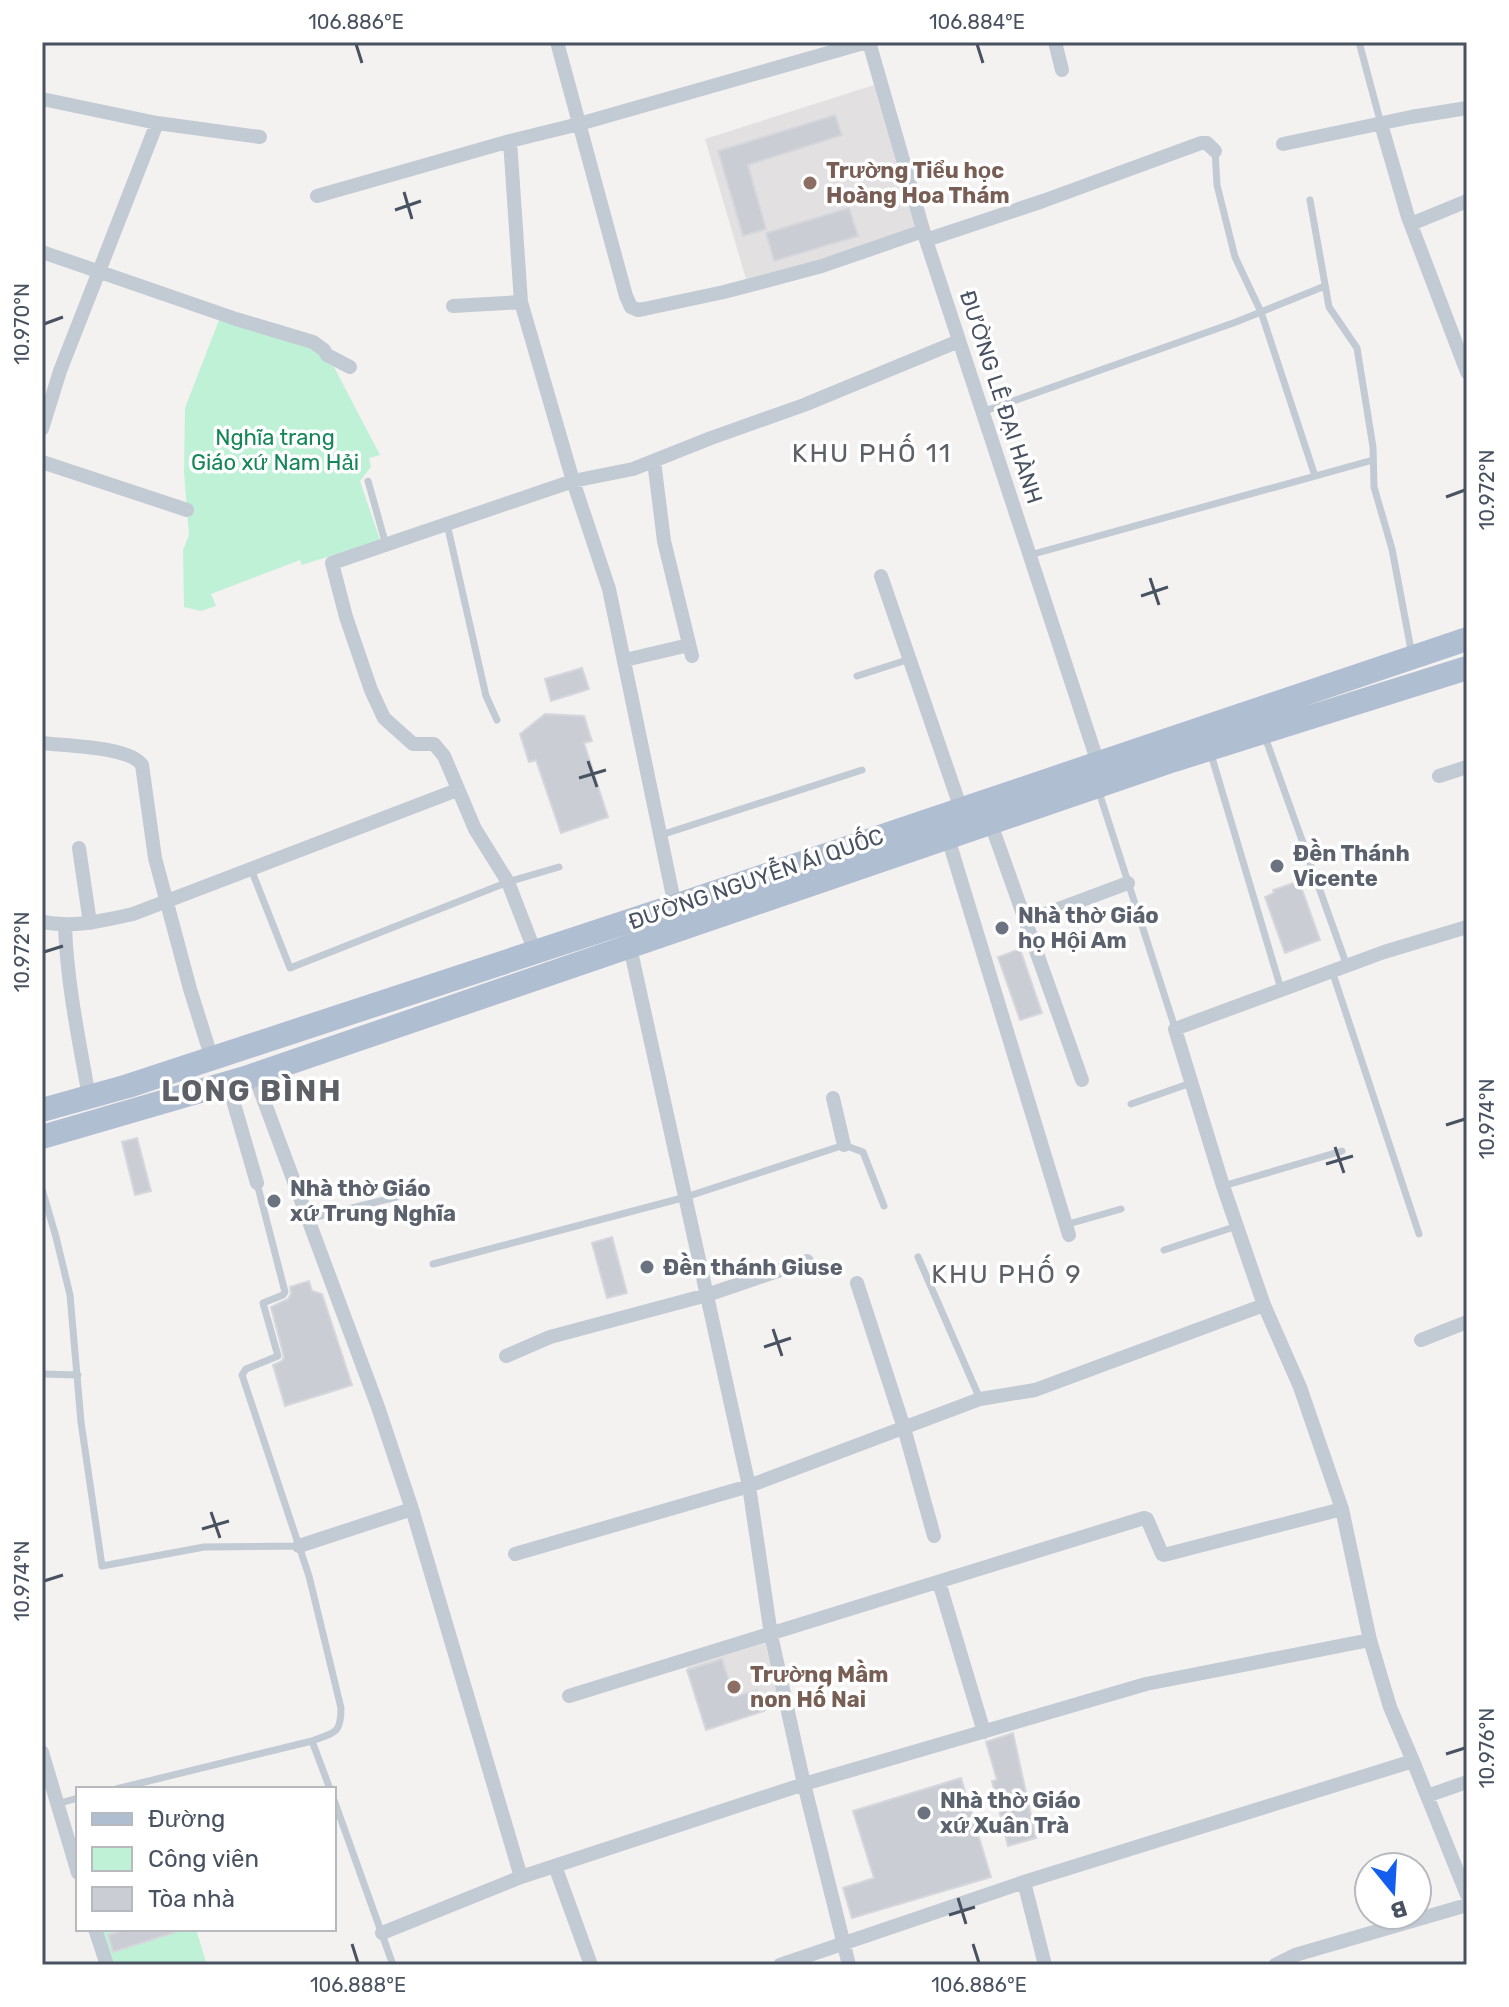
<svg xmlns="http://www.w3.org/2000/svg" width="1509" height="2007" font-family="Rubik,sans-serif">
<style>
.education{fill:#e2e0e0}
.green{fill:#bff1d7}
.building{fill:#cbcdd4;stroke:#d5d7dd;stroke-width:2}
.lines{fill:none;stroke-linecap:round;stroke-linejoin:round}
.lane{stroke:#c2cad3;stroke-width:7}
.street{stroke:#c2cad3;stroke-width:14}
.primary{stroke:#b0bed1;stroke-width:24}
.ticks{fill:none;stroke:#485260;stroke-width:3}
.education-dot{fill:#8d6e63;stroke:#fff;stroke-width:3}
.worship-dot{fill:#6b7280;stroke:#fff;stroke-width:3}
.labels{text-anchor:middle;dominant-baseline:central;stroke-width:7;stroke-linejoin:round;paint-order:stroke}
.education-label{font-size:22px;font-weight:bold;fill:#785e54;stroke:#fff;text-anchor:start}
.street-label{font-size:22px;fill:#485260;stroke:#fff}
.park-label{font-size:22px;fill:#148657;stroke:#fff}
.worship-label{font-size:22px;font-weight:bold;fill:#5b616d;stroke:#fff;text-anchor:start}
.quarter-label{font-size:26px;letter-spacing:2px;fill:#5d6167;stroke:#fff}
.district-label{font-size:30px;font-weight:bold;letter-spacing:2px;fill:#5d6167;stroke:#fff}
.neatline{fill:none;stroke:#485260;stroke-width:3}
.ticks-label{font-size:20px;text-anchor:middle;fill:#485260}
</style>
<rect width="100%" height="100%" fill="#f4f1f1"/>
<path class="education" d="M874 85 915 227 823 259 746 279 705 139Z
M765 1643 780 1706 706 1730 687 1667Z"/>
<path class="green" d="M219 320 309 347 333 365 380 455 369 458 371 467 360 481 380 540 302 565 300 560 211 594 216 606 201 611 184 607 183 550 189 535 184 472 185 408Z
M101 1929H196L207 1965H112Z"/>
<path class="building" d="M835 115 842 135 748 165 766 229 743 236 718 151Z
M849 208 858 236 774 261 766 233Z
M582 668 589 689 551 701 545 679Z
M545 714 584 716 592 741 584 743 608 817 561 833 536 760 529 762 520 734Z
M1299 881 1320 940 1285 953 1265 897 1274 893 1273 890Z
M1020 949 1042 1013 1020 1020 998 957Z
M137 1138 151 1191 135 1195 122 1142Z
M612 1237 627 1293 607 1298 592 1243Z
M309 1281 312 1291 322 1294 352 1385 285 1406 273 1365 282 1361 284 1357 271 1307 288 1299 291 1294 290 1287Z
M722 1659 734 1697 757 1690 764 1711 706 1730 687 1670Z
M1013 1733 1036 1838 1008 1846 992 1781 997 1780 986 1742Z
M961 1778 991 1877 852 1918 843 1888 874 1878 853 1811Z
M128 1929H175L176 1932 113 1952 108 1935Z"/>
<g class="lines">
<path class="lane" d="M1359 42 1381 124
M1215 151 1217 185 1235 257 1261 312 1315 476
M1310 200 1329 307 1357 348 1373 447 1374 487 1392 549 1412 655
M982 412 1236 322 1325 286
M368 481 386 545
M447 524 486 696 497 720
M1030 555 1373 460
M857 676 910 659
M1264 734 1347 966
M1210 751 1281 989
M1098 789 1175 1028
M661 835 862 770
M251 869 290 968 508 882 559 867
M1332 971 1419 1234
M1131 1104 1191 1083
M1223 1186 1342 1151
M42 1189 56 1237 70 1295 81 1422 102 1566 204 1547 299 1546
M308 1219 404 1195
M1065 1225 1121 1209
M1164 1250 1237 1226
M918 1257 980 1399
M433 1264 686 1197 844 1145 863 1152 884 1206
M42 1374 78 1375
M312 1741 330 1789
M116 1789 312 1741C335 1732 341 1734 341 1708L309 1576 242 1375 246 1369 278 1356 263 1303 283 1295 285 1292 257 1183
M334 1800 393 1965
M57 1804 78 1798"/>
<path class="street" d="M557 42 626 296 631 307 638 310 644 309 724 292 822 266 923 231
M869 42 926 240 1098 763
M1055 42 1062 70
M42 99 157 123 260 137
M1381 124 1408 217 1467 372
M510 141 521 302 573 481 609 589 675 906
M1283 144 1411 117 1467 108
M317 196 510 141 579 124 867 42
M1411 224 1467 201
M926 240 1043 201 1201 143H1207L1215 151
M42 252 236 319 313 342 324 350 327 355 350 367
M453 306 521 302
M42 429 60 371 157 123
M654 461 664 541 692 656
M42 462 187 510
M881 576 961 809
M625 660 689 645
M42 743C65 746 129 746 142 765L155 858 190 989 212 1059
M1439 776 1467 767
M991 824 1082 1080
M948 838 1069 1235
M79 848 90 923
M1026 921 1128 883
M42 922C75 928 101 921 133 914L457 790
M65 926C67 984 79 1040 89 1097
M1467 927 1384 952 1175 1029 1223 1186 1264 1305 1300 1387 1342 1509 1370 1640 1390 1707 1413 1761 1467 1895
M630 947 749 1486 771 1635 804 1784 849 1965
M535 952 508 882 475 829 444 756 434 744H413L384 718 371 690 346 617 332 563 573 481 633 469 711 438 804 405 959 341
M254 1074 378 1407 412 1509 521 1877
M228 1083 257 1183
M833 1098 844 1145
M857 1283 904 1428 934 1536
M1421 1340 1467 1322
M506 1356 550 1337 707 1295 807 1261
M299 1546 412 1509
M515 1554 749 1486 980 1399 1035 1390 1264 1305
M939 1582 984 1732
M569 1696 1144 1518 1147 1519 1162 1554 1164 1555 1342 1509
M42 1752 78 1873
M1427 1796 1467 1782
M555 1866 591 1965
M1024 1882 1045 1965
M95 1929 107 1965
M382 1933 521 1877 804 1784 1146 1684 1370 1640
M780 1965 1024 1882 1413 1761
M1275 1965 1295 1955 1467 1905"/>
<path class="primary" d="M42 1110 128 1086 675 906 1467 639
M42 1137 245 1078 1174 760 1467 668"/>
</g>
<path class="ticks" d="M356 44 362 63M977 44 983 63M404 192 412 219M395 210 421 201M44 324 63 317M1446 497 1465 490M1150 578 1159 605M1141 596 1168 587M588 761 597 787M579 778 606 770M44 952 63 946M1446 1125 1465 1119M1335 1147 1344 1173M1326 1164 1353 1156M773 1329 782 1356M764 1347 791 1338M211 1512 220 1538M202 1529 229 1521M44 1581 63 1575M1446 1754 1465 1748M958 1898 966 1924M949 1915 975 1907M352 1944 358 1963M973 1944 979 1963"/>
<g class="education-dot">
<circle cx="810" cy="183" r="8"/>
<circle cx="734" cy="1687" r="8"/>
</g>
<g class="worship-dot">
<circle cx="1277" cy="866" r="8"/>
<circle cx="1002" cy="928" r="8"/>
<circle cx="274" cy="1201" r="8"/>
<circle cx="647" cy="1267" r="8"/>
<circle cx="924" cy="1813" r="8"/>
</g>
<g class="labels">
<g class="education-label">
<text x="826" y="170">Trường Tiểu học<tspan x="826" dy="25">Hoàng Hoa Thám</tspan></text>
<text x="750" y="1674">Trường Mầm<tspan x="750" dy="25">non Hố Nai</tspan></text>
</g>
<g class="street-label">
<text transform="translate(1001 397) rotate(72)">ĐƯỜNG LÊ ĐẠI HÀNH</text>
<text transform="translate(756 879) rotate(-19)">ĐƯỜNG NGUYỄN ÁI QUỐC</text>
</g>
<g class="park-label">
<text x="275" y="437">Nghĩa trang<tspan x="275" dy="25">Giáo xứ Nam Hải</tspan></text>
</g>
<g class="worship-label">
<text x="1293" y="853">Đền Thánh<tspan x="1293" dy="25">Vicente</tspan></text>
<text x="1018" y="915">Nhà thờ Giáo<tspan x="1018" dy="25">họ Hội Am</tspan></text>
<text x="290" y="1188">Nhà thờ Giáo<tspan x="290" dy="25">xứ Trung Nghĩa</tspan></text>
<text x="663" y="1267">Đền thánh Giuse</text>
<text x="940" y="1800">Nhà thờ Giáo<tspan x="940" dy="25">xứ Xuân Trà</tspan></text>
</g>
<g class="quarter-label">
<text x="872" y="453">KHU PHỐ 11</text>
<text x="1007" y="1274">KHU PHỐ 9</text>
</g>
<g class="district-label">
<text x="252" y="1091">LONG BÌNH</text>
</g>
</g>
<rect width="1509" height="2007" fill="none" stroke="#ffffff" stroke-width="88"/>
<rect x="76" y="1787" width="260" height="144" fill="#ffffff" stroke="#b6babf" stroke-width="2"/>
<rect x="92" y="1813" width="40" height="12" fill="#b0bed1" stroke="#b6babf" stroke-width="2"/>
<text x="148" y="1827" font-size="24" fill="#485260">Đường</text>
<rect x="92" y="1847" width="40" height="24" fill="#bff1d7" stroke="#b6babf" stroke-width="2"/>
<text x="148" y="1867" font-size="24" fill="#485260">Công viên</text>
<rect x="92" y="1887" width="40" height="24" fill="#cbcdd4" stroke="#b6babf" stroke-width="2"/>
<text x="148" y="1907" font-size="24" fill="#485260">Tòa nhà</text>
<g transform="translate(1393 1891) rotate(162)"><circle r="38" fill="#ffffff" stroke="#b6babf" stroke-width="2"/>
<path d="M0-6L14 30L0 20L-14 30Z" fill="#135eec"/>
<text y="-12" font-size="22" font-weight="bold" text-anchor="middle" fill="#485260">B</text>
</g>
<rect x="44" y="44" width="1421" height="1919" class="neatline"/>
<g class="ticks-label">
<text x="356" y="29">106.886°E</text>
<text x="977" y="29">106.884°E</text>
<text transform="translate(22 324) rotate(-90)" y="7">10.970°N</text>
<text transform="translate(1487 490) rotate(-90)" y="7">10.972°N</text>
<text transform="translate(22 952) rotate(-90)" y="7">10.972°N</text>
<text transform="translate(1487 1119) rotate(-90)" y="7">10.974°N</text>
<text transform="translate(22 1581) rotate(-90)" y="7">10.974°N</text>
<text transform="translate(1487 1748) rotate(-90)" y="7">10.976°N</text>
<text x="358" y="1992">106.888°E</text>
<text x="979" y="1992">106.886°E</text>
</g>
</svg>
